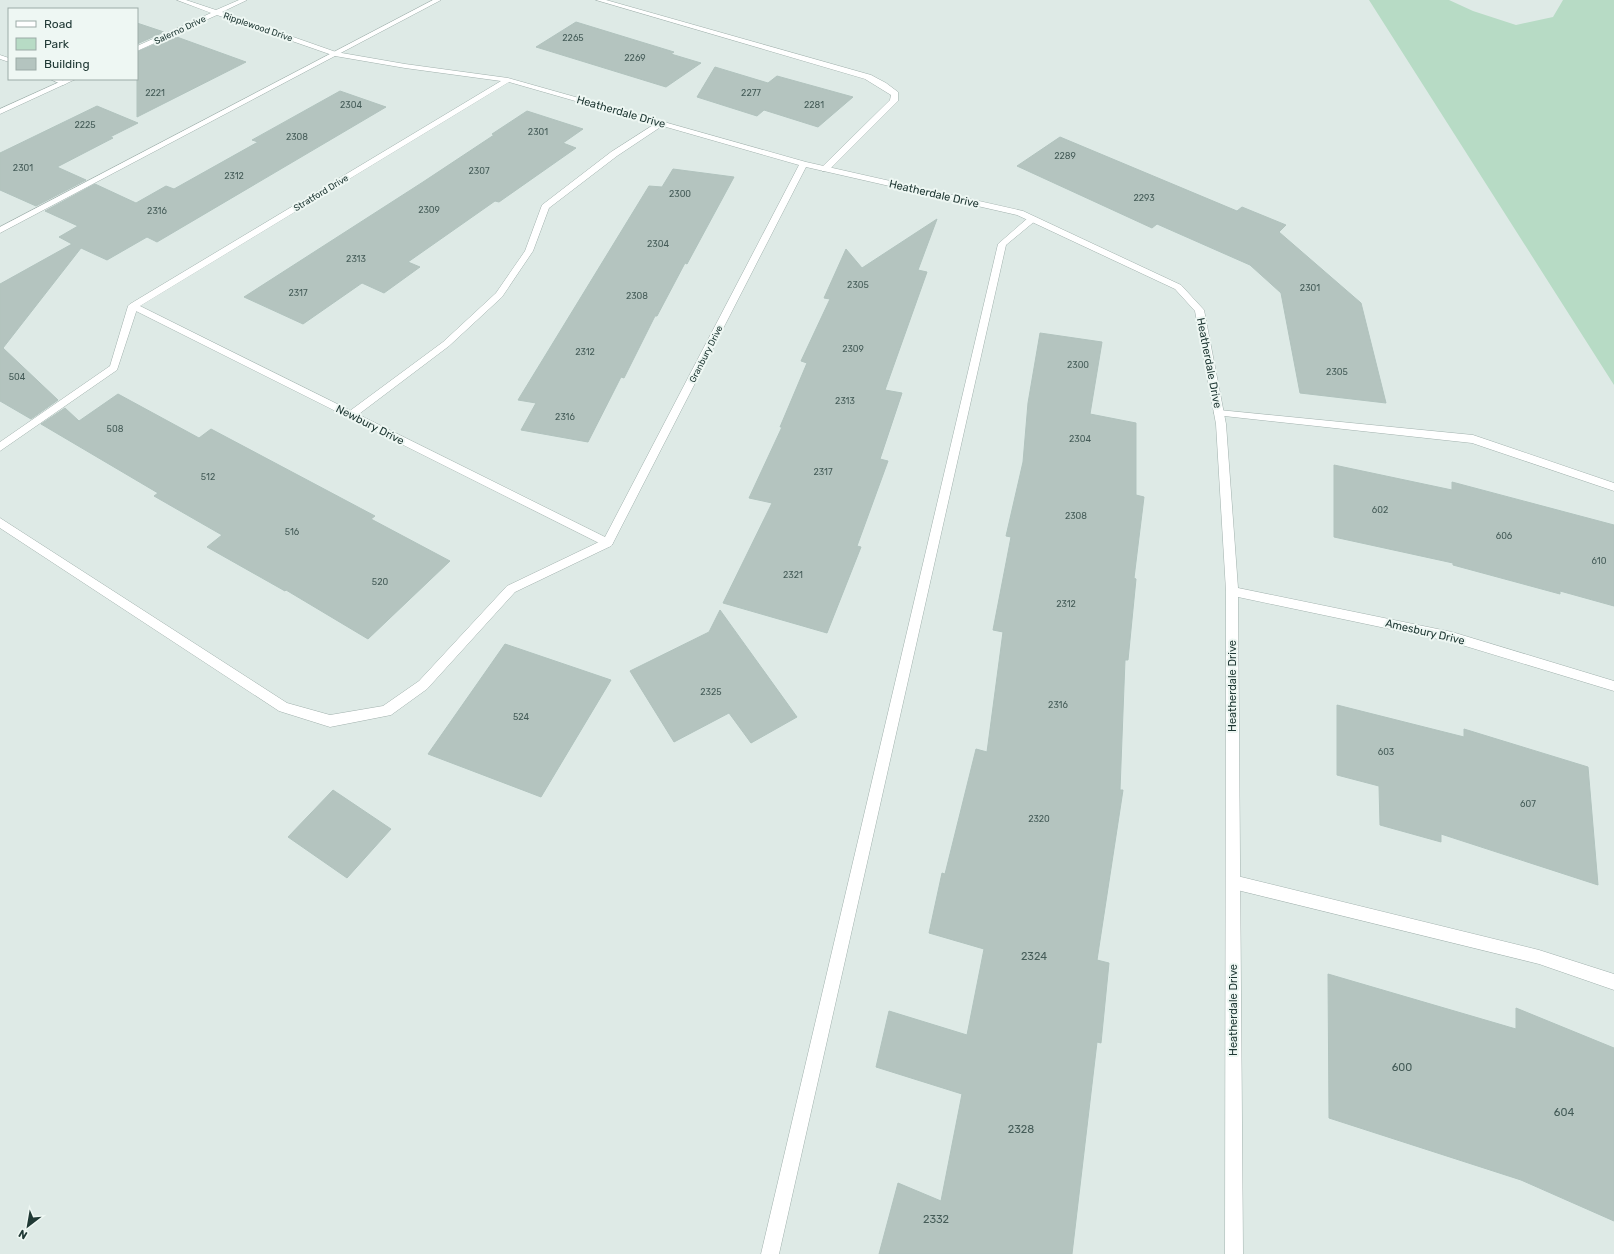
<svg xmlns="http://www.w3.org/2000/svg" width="1614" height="1254" font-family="Rubik,sans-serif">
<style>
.green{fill:#b7dbc5}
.building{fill:#b4c4bf;stroke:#b1c3be}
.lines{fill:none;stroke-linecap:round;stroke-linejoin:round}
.lane-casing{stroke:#a1b1ad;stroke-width:1}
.street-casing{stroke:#a1b1ad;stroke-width:1}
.lane{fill:#fff;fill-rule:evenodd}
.street{fill:#fff;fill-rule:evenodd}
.labels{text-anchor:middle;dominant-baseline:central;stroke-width:4;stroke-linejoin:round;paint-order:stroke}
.far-street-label{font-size:9px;fill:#203935;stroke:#eef7f3}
.number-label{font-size:9px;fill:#455c58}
.street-label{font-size:11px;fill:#203935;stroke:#eef7f3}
.near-number-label{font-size:11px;fill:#455c58}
</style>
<rect width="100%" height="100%" fill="#deeae6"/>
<path class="green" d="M1369 0H1449L1473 11 1516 25 1553 17 1563 0H1614V385Z"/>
<path class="building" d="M576 22 674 52 671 54 701 63 666 87 536 47Z
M137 23 164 32 137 44Z
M174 36 246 62 137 117V52Z
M715 67 768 83 777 76 853 97 818 127 764 110 757 116 697 97Z
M340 91 386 107 157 242 147 237 107 260 81 248 3 348 58 400 31 419 0 401V284L72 244 59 237 78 226 45 211 95 184 136 203 166 186 174 189 258 142 252 140Z
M97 106 138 123 110 137 113 138 57 167 86 180 36 206 0 190V153Z
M527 111 583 129 563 143 576 148 499 202 495 201 408 262 420 267 384 293 362 283 303 324 244 297 423 182 494 135 492 134Z
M1060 137 1237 211 1242 207 1286 225 1279 232 1361 303 1386 403 1300 393 1281 293 1250 265 1157 224 1152 228 1017 166Z
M673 169 734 177 687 264 685 263 657 316H655L624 378 621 377 588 442 521 430 536 403 518 400 649 186 662 187Z
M937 219 918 270 927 272 885 390 902 393 880 459 888 461 857 546 861 547 827 633 723 603 772 503 749 498 782 427H780L807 363 801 361 830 299 824 298 846 249 862 268Z
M1040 333 1102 342 1090 414 1136 423V495L1144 497 1134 578 1136 579 1128 660H1125L1120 790H1123L1097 960 1109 963 1101 1043 1097 1042 1072 1254H879L898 1183 941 1201 962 1094 876 1067 889 1011 967 1035 984 949 929 933 942 873 945 874 976 749 987 752 1003 632 993 630 1011 537 1006 536 1023 462 1028 403Z
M118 394 199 438 211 429 375 516 371 519 450 561 368 639 286 590 285 591 207 547 222 535 154 496 158 493 41 424 65 408 79 421Z
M1334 465 1452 490V482L1614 525V606L1560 591V594L1453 565V563L1334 537Z
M720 610 797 717 751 743 729 713 674 742 630 671 709 632Z
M505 644 611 680 541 797 428 754Z
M1337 705 1464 737V729L1588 767 1598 885 1441 834V842L1380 825 1379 786 1337 775Z
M333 790 391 829 347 878 288 837Z
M1328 974 1516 1029V1008L1614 1048V1221L1521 1180 1329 1118Z"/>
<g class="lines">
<defs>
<path id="lane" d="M433 0H441L0 233V227Z
M596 0H606L871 75 886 83 898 92V101L828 171H822V167L890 100 891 95 865 79Z
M0 55 9 58V62L0 59Z
M50 79H60L67 83 63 85Z
M658 122H664L665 124 617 156 549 208 533 251 502 297 449 346 355 417H347L346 415 347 413 443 342 496 293 525 251 542 205 611 152Z
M1032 216 1036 219 1035 221 1006 245 779 1254H761L998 244 1029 217Z
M133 303 138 306 117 370 0 451V442L110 366 128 306Z
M1219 410 1473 435 1614 483V491L1472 443 1215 415 1214 413Z
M0 518 287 703 330 715 383 706 419 681 507 586 603 540 607 539 611 540 613 543 611 546 515 592 427 689 391 715 330 727 279 711 0 528Z
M1233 875 1539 950 1614 974V990L1539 964 1233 889 1228 887 1226 882 1228 877Z"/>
<path id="street" d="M177 0H186L216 10 239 0H247L222 12 336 52 405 64 508 78 806 162 1023 211 1181 285 1204 310 1226 424 1238 588 1452 632 1614 681V691L1452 642 1238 597 1243 1254H1225L1226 591 1216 424 1195 311 1175 289 1017 215 806 167 613 543 611 546 607 547 130 308 128 306 130 304 501 81 405 68 335 56 217 15 137 51V46L211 13ZM509 82 799 165 605 537 140 306Z
M66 79H76L0 114V109Z"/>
</defs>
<use href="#lane" class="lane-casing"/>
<use href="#street" class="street-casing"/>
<use href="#lane" class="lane"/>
<use href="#street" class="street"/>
</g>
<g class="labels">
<g class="far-street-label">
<text transform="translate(258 27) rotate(19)">Ripplewood Drive</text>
<text transform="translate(180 30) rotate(-25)">Salerno Drive</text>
<text transform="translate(321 193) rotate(-31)">Stratford Drive</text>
<text transform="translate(706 354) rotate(-63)">Granbury Drive</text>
</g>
<g class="number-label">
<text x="573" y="38">2265</text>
<text x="635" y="58">2269</text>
<text x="155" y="93">2221</text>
<text x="751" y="93">2277</text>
<text x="351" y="105">2304</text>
<text x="814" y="105">2281</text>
<text x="85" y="125">2225</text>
<text x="538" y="132">2301</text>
<text x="297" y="137">2308</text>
<text x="1065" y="156">2289</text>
<text x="23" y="168">2301</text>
<text x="479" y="171">2307</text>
<text x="234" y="176">2312</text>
<text x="680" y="194">2300</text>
<text x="1144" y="198">2293</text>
<text x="429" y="210">2309</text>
<text x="157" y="211">2316</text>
<text x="658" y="244">2304</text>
<text x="356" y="259">2313</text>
<text x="858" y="285">2305</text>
<text x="1310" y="288">2301</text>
<text x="298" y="293">2317</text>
<text x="637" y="296">2308</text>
<text x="853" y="349">2309</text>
<text x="585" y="352">2312</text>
<text x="1078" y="365">2300</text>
<text x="1337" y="372">2305</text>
<text x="17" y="377">504</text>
<text x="845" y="401">2313</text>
<text x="565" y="417">2316</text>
<text x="115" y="429">508</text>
<text x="1080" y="439">2304</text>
<text x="823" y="472">2317</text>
<text x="208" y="477">512</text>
<text x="1380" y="510">602</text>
<text x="1076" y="516">2308</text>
<text x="292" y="532">516</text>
<text x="1504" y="536">606</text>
<text x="1599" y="561">610</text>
<text x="793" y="575">2321</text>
<text x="380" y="582">520</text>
<text x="1066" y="604">2312</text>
<text x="711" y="692">2325</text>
<text x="1058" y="705">2316</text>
<text x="521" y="717">524</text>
<text x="1386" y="752">603</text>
<text x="1528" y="804">607</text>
<text x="1039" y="819">2320</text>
</g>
<g class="street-label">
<text transform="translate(621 112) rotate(16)">Heatherdale Drive</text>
<text transform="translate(934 194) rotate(13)">Heatherdale Drive</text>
<text transform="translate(1209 363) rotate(79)">Heatherdale Drive</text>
<text transform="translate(370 425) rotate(27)">Newbury Drive</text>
<text transform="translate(1425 632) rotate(13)">Amesbury Drive</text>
<text transform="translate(1232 686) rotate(-90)">Heatherdale Drive</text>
<text transform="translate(1233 1010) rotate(-90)">Heatherdale Drive</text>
</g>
<g class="near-number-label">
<text x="1034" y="956">2324</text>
<text x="1402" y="1067">600</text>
<text x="1564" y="1112">604</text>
<text x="1021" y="1129">2328</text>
<text x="936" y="1219">2332</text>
</g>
</g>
<rect x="8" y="8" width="130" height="72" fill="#eef7f3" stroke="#9caba7"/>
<rect x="16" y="21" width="20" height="6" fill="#ffffff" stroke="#9caba7"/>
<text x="44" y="28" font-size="12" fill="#203935">Road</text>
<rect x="16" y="38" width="20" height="12" fill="#b7dbc5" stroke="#9caba7"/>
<text x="44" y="48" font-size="12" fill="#203935">Park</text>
<rect x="16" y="58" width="20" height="12" fill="#b4c4bf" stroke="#9caba7"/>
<text x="44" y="68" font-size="12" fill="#203935">Building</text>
<g transform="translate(28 1226) rotate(211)" stroke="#eef7f3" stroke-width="3" paint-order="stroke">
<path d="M0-3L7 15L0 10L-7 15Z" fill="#203935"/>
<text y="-6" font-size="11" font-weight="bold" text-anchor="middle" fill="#203935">N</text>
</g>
</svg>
